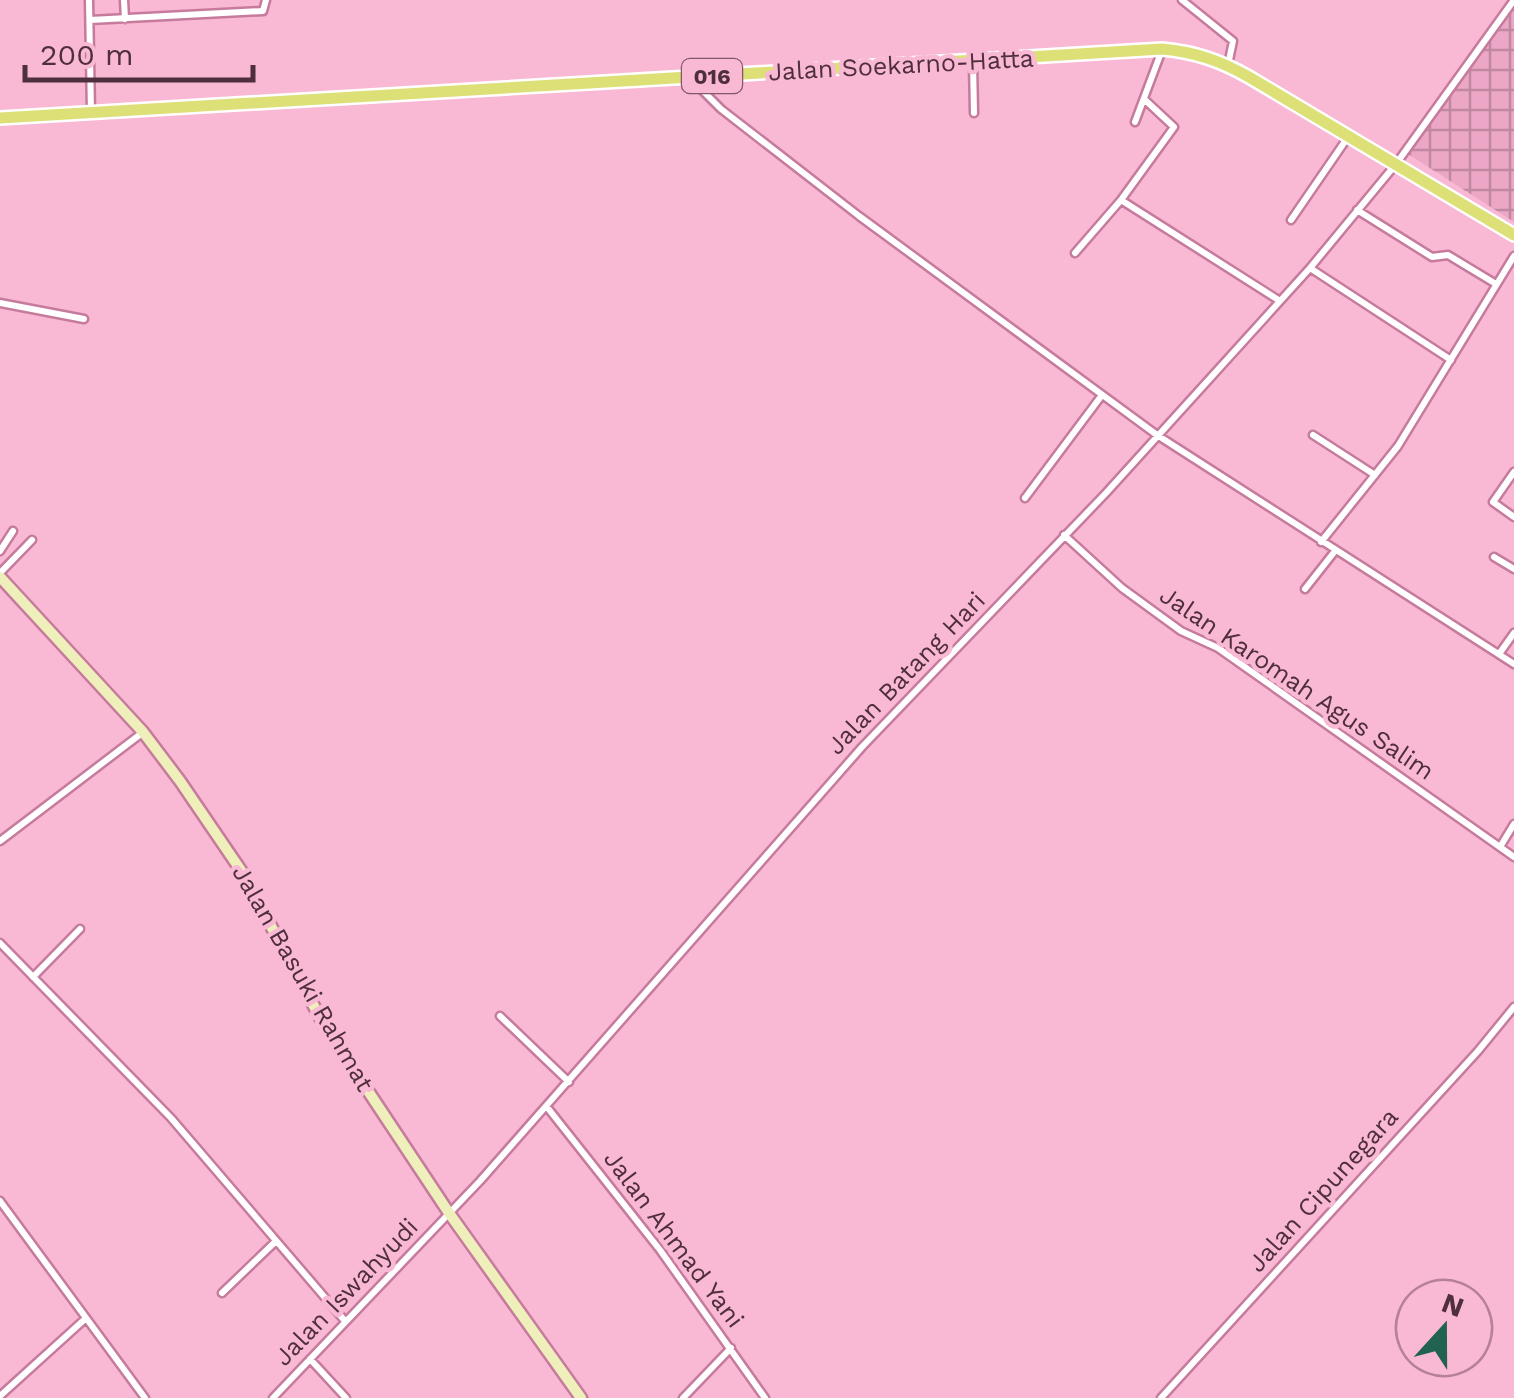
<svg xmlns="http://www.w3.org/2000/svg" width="1514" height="1398" font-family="'Work Sans',sans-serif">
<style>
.industrial{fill:url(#industrial-grid)}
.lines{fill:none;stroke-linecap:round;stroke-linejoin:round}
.street-casing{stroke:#c67b9d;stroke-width:11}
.secondary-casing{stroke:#c67b9d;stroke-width:15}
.primary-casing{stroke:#fff;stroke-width:16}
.street{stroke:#fff;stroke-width:6}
.secondary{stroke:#eeefbb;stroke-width:10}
.primary{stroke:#dddf77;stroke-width:11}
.labels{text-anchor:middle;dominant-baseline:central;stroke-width:9;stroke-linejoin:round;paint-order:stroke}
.shield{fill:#f9b8d4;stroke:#82576a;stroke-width:2.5}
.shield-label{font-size:22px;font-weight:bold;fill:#4f2e3d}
.street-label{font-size:25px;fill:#4f2e3d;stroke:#f9b8d4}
</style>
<defs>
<pattern id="industrial-grid" width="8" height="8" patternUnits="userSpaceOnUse" patternTransform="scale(2.5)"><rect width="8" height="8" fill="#eba7c5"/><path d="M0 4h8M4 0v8" fill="none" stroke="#c188a1"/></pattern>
</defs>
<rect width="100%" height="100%" fill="#f9b8d4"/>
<path class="industrial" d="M1514 9V222L1408 154Z"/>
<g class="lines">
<defs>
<path id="street" d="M89 0 91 113
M124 0 125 19
M1182 0 1233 41 1228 65
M90 20 263 11 266 0
M973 62 974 113
M690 78 721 109 859 216 1157 435 1514 664
M1135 122 1162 50
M1121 200 1280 301
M1357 210 1432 257 1448 255 1496 284
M1291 220 1348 137
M1075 253 1121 200 1174 127 1144 99
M1310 268 1451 360
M0 303 84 319
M1313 435 1375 475
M1514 472 1493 502 1514 517
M1025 498 1102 395
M1064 535 1122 588 1181 631 1218 648 1514 857
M1321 542 1398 446 1514 256
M0 551 13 531
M1494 557 1514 569
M0 573 32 540
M1305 589 1335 551
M1499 654 1514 633
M0 841 142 733
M1500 847 1514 824
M0 943 171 1118 345 1321
M33 977 80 929
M500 1016 569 1082
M547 1107 660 1250 765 1398
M0 1201 145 1398
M222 1293 275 1242
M310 1359 346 1398
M0 1396 85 1319
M273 1398 480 1181 862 747 1106 493 1310 268 1396 164 1514 0
M683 1398 731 1348
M1161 1398 1478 1051 1514 1007"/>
<path id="secondary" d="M0 577 143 732 180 781 242 872 323 1023 449 1213 581 1398"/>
<path id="primary" d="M0 118 1162 49C1195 52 1221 61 1249 77L1514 235"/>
</defs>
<use href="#street" class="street-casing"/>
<use href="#secondary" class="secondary-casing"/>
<use href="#primary" class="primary-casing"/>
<use href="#street" class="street"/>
<use href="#secondary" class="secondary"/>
<use href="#primary" class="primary"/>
</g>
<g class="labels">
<rect class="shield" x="682" y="59" width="60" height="34" rx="8"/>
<g class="shield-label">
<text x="712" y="76">016</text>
</g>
<g class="street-label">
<text transform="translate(901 65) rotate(-3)">Jalan Soekarno-Hatta</text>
<text transform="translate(906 673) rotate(-46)">Jalan Batang Hari</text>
<text transform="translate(1297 683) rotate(34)">Jalan Karomah Agus Salim</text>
<text transform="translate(303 978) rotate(60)">Jalan Basuki Rahmat</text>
<text transform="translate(1323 1190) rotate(-48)">Jalan Cipunegara</text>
<text transform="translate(674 1239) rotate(53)">Jalan Ahmad Yani</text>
<text transform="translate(346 1292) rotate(-46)">Jalan Iswahyudi</text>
</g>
</g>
<g transform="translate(1444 1328) rotate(21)"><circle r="48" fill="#f9b8d4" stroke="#b58198" stroke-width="2.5"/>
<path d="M0-8L18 38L0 25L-18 38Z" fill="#226250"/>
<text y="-15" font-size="28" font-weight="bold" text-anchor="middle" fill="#4f2e3d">N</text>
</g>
<path d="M25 65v15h228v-15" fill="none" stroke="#4f2e3d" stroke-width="5"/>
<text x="40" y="65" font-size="30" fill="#4f2e3d" stroke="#f9b8d4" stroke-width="8" paint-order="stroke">200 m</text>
</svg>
